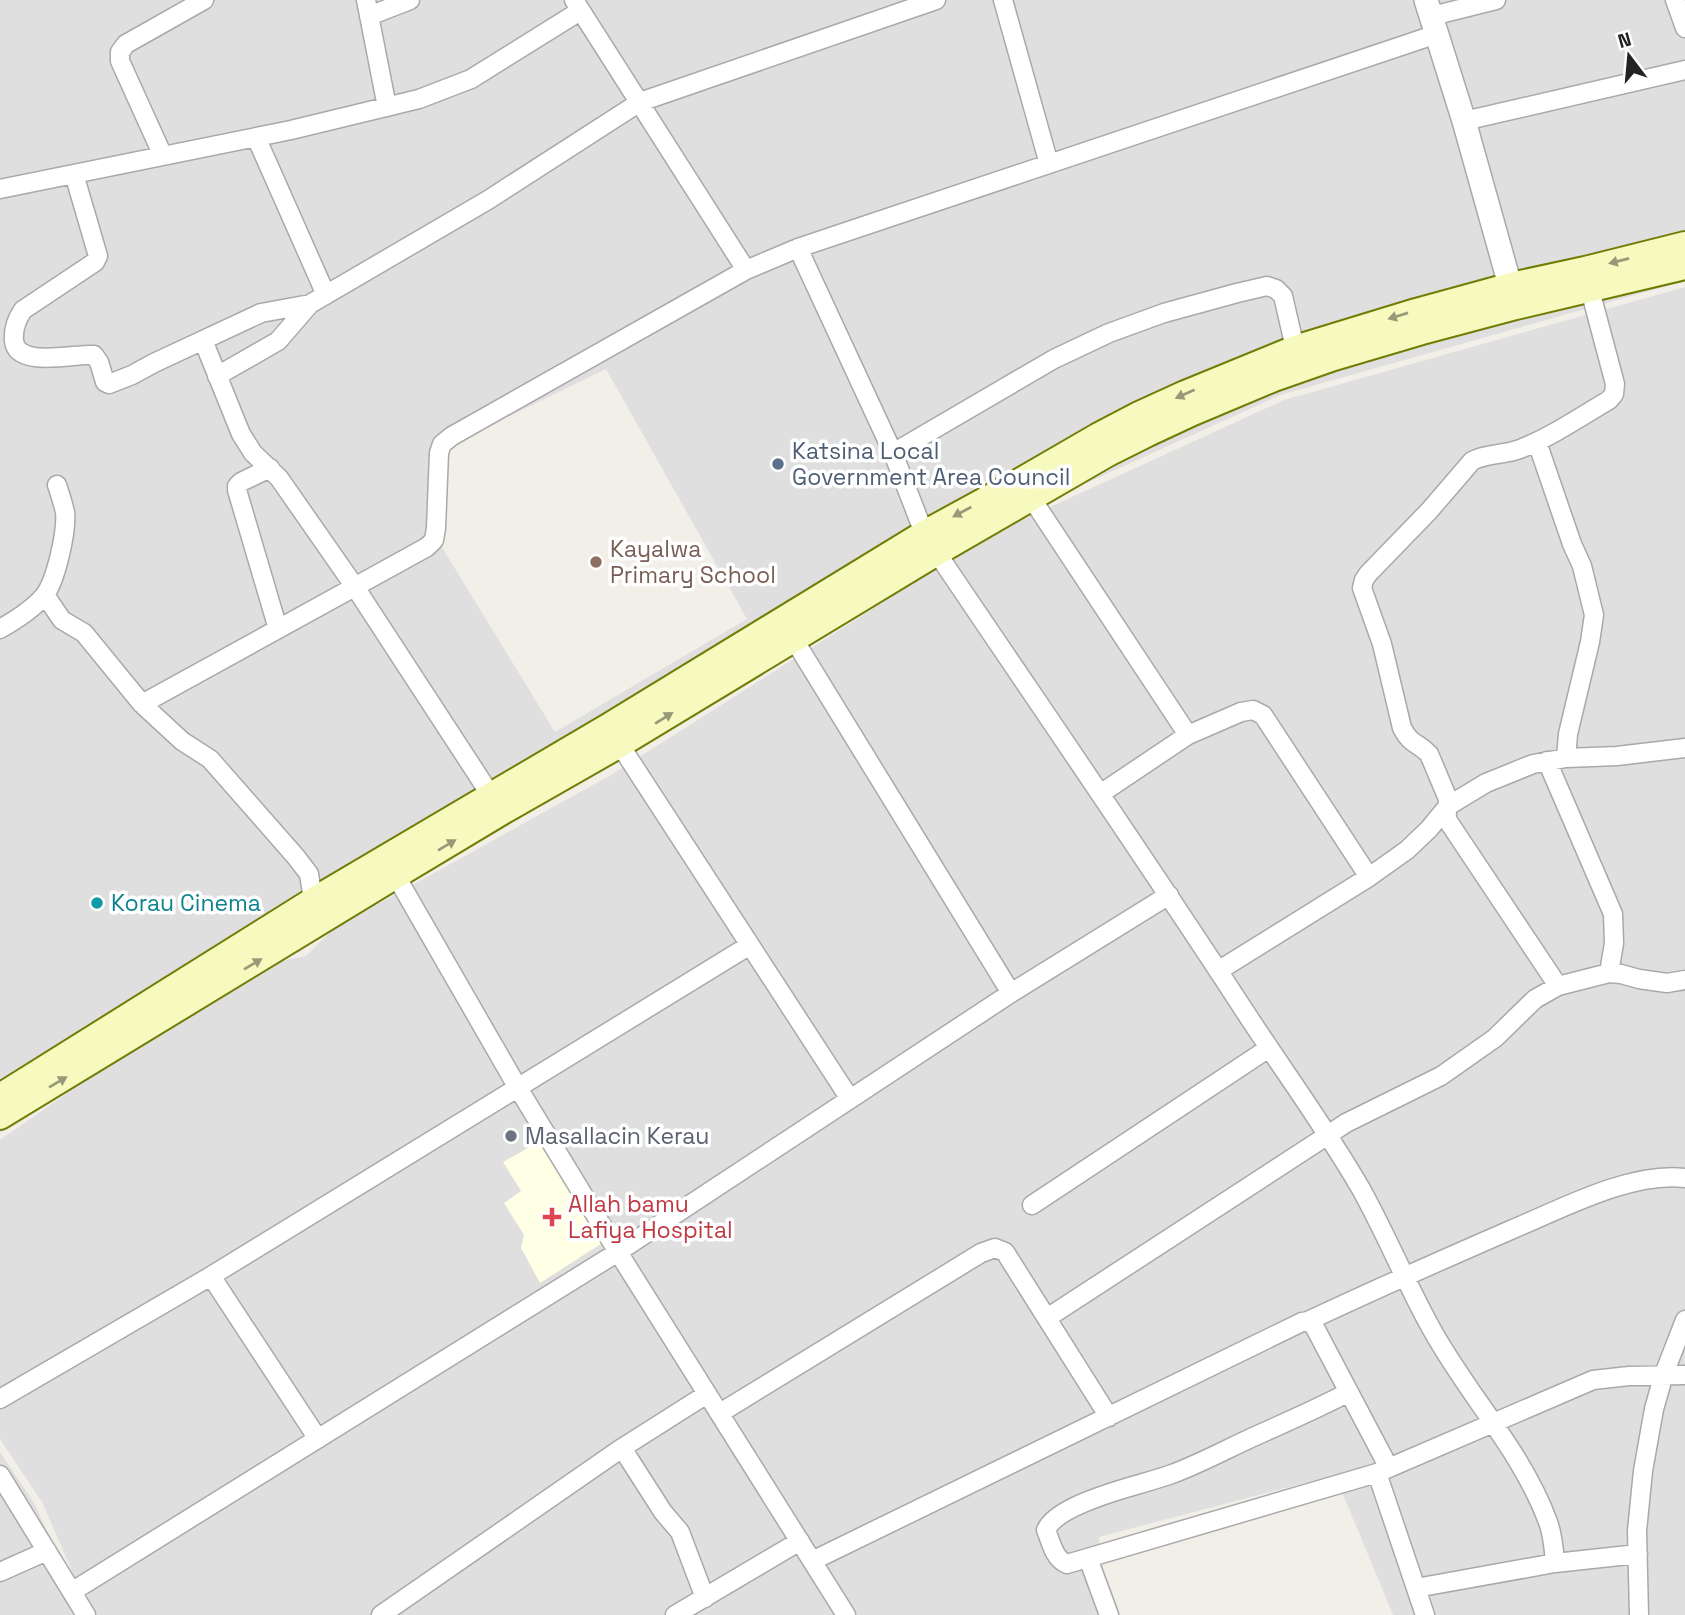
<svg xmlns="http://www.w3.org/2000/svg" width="1685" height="1615" font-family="'Space Grotesk',sans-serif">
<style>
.residential{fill:#e0dfdf;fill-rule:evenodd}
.education{fill:#ffffe5}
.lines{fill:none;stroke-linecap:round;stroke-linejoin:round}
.minor-casing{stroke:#a9a9a9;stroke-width:21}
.tertiary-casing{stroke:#a9a9a9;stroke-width:26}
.secondary-casing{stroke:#707d05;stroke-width:28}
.minor{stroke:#fff;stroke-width:18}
.tertiary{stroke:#fff;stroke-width:23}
.secondary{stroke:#f7fabf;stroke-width:24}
.oneway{fill:#979978}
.service-dot{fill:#5c6f8a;stroke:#fff;stroke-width:2.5}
.education-dot{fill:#8d6e63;stroke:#fff;stroke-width:2.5}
.culture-dot{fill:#0f9aa8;stroke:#fff;stroke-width:2.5}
.worship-dot{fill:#6b7280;stroke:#fff;stroke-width:2.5}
.health-dot{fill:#e0444e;stroke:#fff;stroke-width:2.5}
.labels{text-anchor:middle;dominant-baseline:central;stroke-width:7;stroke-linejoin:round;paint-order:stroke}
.service-label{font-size:23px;fill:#4e5e75;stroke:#fff;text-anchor:start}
.education-label{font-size:23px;fill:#785e54;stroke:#fff;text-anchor:start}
.culture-label{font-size:23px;fill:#0d838f;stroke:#fff;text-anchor:start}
.worship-label{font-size:23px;fill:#5b616d;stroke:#fff;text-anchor:start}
.health-label{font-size:23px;fill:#be3a42;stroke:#fff;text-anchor:start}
</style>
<rect width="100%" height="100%" fill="#f2efe9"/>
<path class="residential" d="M0 0H1685V281L1280 395 981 531 604 770 327 925 300 952 244 963 0 1133ZM606 369 747 619 555 732 440 544 448 446Z
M1685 287V1615H1393L1335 1475 1099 1537 1107 1615H91L42 1502 0 1439V1140L247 968 306 956 333 929 611 775 989 535 1284 400Z
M0 1452 36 1506 83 1615H0Z"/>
<path class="education" d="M540 1141 570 1188 607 1240 540 1283 521 1248 524 1235 504 1203 521 1191 503 1162Z"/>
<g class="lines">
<defs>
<path id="minor" d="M366 0 387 107
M574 0 746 270
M1003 0 1049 164
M1675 0 1685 28
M369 16 410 0
M1432 16 1496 0
M1464 121 1685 70
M256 137 326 295
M163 156 120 61V52L126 44 204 0
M74 174 98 256 95 262 23 310C16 320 13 329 14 341 17 369 77 353 94 355L99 362 105 382 109 384 132 375 154 363 261 313 310 304
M0 189 291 130 419 99 471 79 580 11
M798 248 893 453 924 533
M203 340 241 434 253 453 279 478 355 587 490 794
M217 376 278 341 310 304 488 200 640 102 936 0
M1537 442 1572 544 1582 566 1594 615 1590 642 1568 734 1566 758
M893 453 1054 359 1109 333 1164 313 1237 293 1267 286 1276 289 1283 296 1295 348
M270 468 241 482 237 486V490L278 629
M1032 499 1188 735
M937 553C1038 703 1141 852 1240 1004 1280 1066 1324 1125 1361 1189 1386 1234 1406 1283 1431 1328 1467 1394 1522 1451 1548 1522 1553 1535 1554 1550 1555 1563
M45 595 62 620 84 633 142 704 182 741 210 759 296 857 309 874 313 900
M0 629C14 621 33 609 44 596 56 581 67 531 65 512 63 503 60 494 57 485
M793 638 1011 993
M142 704 427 547 434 540 436 528 439 453 442 444 452 436 746 270 798 248 1437 34
M620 745 850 1099
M1547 761 1613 914 1614 943 1609 973
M1100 794 1188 735 1241 712 1253 710 1263 715 1369 877
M396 876 518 1088 618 1252 846 1615
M1218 971 1369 877 1407 850 1429 829 1448 806 1486 783 1533 764 1566 758 1617 756 1685 748
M1558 986 1448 821C1445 813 1448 807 1448 799L1429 754C1417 742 1411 745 1402 728L1382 644 1362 588 1364 580 1368 574 1429 511 1472 461C1486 453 1505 455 1520 449 1551 437 1580 417 1609 400L1614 394 1615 384 1590 290
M1032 1205 1269 1048
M211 1276 318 1439
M1047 1318 1328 1135 1346 1123 1441 1076 1495 1038 1535 999 1558 986 1609 973 1621 974 1639 979 1667 983 1685 980
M1308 1321 1314 1326 1389 1468
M1349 1392C1317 1409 1284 1423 1251 1438 1225 1450 1199 1464 1172 1474 1152 1481 1131 1486 1110 1493 1092 1499 1054 1512 1046 1530 1051 1542 1054 1559 1067 1564L1377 1473 1593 1380 1629 1376 1685 1375
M0 1399 211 1276 750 945
M720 1413 981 1253 995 1248 1005 1252 1109 1417
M622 1448 663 1512 680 1532 705 1598
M1377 1473 1425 1615
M0 1475 86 1615
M1088 1558 1109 1615
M812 1561 1302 1322 1308 1321C1376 1289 1444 1259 1513 1229 1561 1209 1632 1171 1685 1178
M0 1572 47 1551
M1416 1588 1555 1563 1638 1554
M73 1591 618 1252 1011 993 1169 895
M381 1615 622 1448 707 1394
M675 1615 800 1541
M1639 1615 1637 1531 1643 1471 1654 1409 1664 1374 1685 1320"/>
<path id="tertiary" d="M1426 0 1464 121 1515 303"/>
<path id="secondary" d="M0 1096 313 900 608 726 924 533 1021 480 1097 436 1139 414 1185 393 1295 348 1416 311 1511 285 1585 269 1685 244
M0 1117 396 876 506 810 620 745 937 553 1108 454 1148 434 1193 413 1274 379 1334 358 1422 332 1516 307 1685 267"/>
</defs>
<use href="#minor" class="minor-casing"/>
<use href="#tertiary" class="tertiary-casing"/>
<use href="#secondary" class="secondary-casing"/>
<use href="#minor" class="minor"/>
<use href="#tertiary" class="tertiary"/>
<use href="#secondary" class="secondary"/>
</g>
<defs><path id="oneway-solid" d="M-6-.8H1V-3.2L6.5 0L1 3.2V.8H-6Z" transform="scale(1.75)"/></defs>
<g class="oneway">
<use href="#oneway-solid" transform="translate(1619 261) rotate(166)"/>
<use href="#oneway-solid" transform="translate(1398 316) rotate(163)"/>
<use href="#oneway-solid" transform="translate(1185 394) rotate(156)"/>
<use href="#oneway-solid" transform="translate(962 512) rotate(152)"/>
<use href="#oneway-solid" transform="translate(664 718) rotate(-32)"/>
<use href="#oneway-solid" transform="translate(447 845) rotate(-31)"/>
<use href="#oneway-solid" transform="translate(253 964) rotate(-31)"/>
<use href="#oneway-solid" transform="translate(58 1082) rotate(-31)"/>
</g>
<circle class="service-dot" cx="778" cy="464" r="7"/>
<circle class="education-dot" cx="596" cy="562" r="7"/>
<circle class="culture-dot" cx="97" cy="903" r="7"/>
<circle class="worship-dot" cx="511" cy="1136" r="7"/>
<path class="health-dot" d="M548.5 1206.5h7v7h7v7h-7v7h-7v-7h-7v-7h7z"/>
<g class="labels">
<g class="service-label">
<text x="792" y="451">Katsina Local<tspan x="792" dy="26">Government Area Council</tspan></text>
</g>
<g class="education-label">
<text x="610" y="549">Kayalwa<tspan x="610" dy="26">Primary School</tspan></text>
</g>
<g class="culture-label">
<text x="111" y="903">Korau Cinema</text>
</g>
<g class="worship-label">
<text x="525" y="1136">Masallacin Kerau</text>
</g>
<g class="health-label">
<text x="568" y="1204">Allah bamu<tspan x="568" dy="26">Lafiya Hospital</tspan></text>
</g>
</g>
<g transform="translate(1629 56) rotate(344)" stroke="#ffffff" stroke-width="5" paint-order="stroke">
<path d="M0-5L12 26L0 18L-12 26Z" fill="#222222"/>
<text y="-10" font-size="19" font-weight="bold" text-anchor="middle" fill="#222222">N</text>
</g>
</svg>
